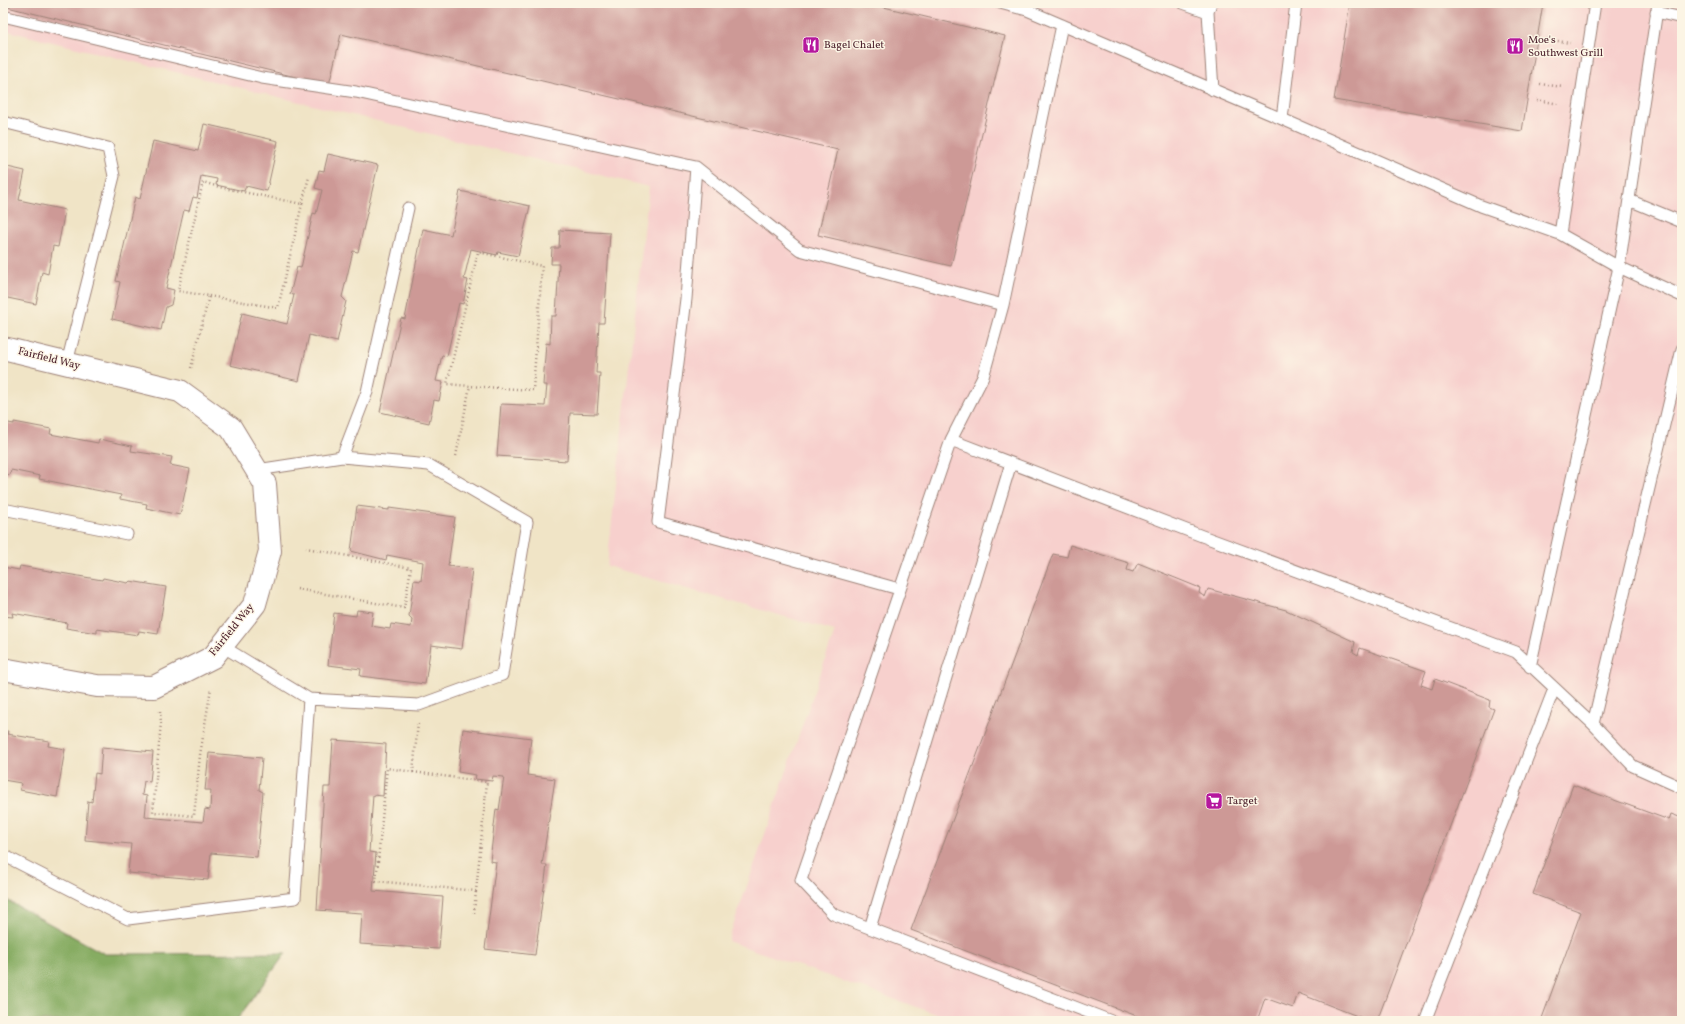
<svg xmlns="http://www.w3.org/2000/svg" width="1685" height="1024" font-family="Vollkorn,serif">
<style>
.built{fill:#f7d0cd}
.forest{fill:#86ac62;stroke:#686646}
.building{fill:#cd9996}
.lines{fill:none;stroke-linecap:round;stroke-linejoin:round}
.lane-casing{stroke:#9d8278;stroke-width:13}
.street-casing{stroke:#9d8278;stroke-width:24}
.path{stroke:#9d8278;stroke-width:2.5;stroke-dasharray:1 3;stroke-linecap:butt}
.lane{stroke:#fff;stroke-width:11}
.street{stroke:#fff;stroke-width:22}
.labels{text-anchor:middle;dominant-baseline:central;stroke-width:3;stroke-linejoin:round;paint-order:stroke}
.poi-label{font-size:11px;fill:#4a1f2b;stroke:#fcf5e5;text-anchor:start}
.street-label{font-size:11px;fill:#4a1f2b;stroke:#fcf5e5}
</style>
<rect width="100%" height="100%" fill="#fcf5e5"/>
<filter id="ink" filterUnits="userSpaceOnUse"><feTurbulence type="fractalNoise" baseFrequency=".025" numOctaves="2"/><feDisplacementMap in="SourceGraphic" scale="8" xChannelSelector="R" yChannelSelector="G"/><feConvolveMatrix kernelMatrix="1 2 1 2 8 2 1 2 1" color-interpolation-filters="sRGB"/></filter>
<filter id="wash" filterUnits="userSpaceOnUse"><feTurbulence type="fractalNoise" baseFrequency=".012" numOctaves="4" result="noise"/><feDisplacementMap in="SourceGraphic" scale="16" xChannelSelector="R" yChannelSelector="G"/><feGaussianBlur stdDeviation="0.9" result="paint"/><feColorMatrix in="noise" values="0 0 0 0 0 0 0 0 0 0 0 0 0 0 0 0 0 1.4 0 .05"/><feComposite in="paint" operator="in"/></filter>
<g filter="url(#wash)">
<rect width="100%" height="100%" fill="#f0e4c6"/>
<path class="built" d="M3 3H1682V1021H956L728 941 835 631 607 566 649 187 3 30Z"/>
<path class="forest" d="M3 898 105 954 286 953 236 1021H3Z"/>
<g id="blocks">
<path class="building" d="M3 3H867L1005 36 951 266 818 235 838 150 341 34 329 85 3 6Z
M1350 3H1543L1522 131 1334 100Z
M204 124 278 141 267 191 246 186 244 191 216 185 217 179 201 176 197 198 193 197 189 211 184 210 166 288 174 290 171 305 166 307 161 330 112 319 120 282 116 281 135 197 140 199 153 141 198 151Z
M328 154 378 165 358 252 353 251 342 297 346 301 337 342 309 335 299 381 230 365 242 313 287 324 294 295 290 294 297 267 301 268 313 213 316 214 322 190 315 188 319 170 324 171Z
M3 166 25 171 19 200 65 210 58 247 53 246 48 274 42 272 36 304 3 297Z
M460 191 530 206 518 256 498 252 497 255 471 249 464 279 468 280 463 304 459 303 447 356 442 355 436 381 443 382 439 401 434 400 429 423 380 412 401 318 405 319 423 229 451 235Z
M560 230 610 233 604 323H599L596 373H600L597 414 570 413 567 461 497 456 501 404 545 406 547 385H543L546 343 550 344 551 316H556L559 264H551L552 248H559Z
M3 422 14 424V422L51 429 50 434 98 443 99 439 132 446 131 451 172 457 170 465 190 469 180 515 146 508 147 504 120 499 121 495 39 479 40 476 11 470 10 475 3 473Z
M357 506 389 510V508L455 517 448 566 472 569 462 649 431 645 425 684 360 676 361 669 328 665 334 613 356 616 357 610 373 612 371 626 390 629 391 624 411 627 412 619 409 616 414 580 421 581 423 562 387 555 386 560 351 551Z
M1070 545 1129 563 1127 570 1133 572 1138 563 1200 588 1199 593 1205 597 1208 589 1286 610 1355 642 1353 652 1358 655 1360 648 1426 671 1421 685 1432 689 1435 679 1490 700 1489 707 1494 709 1377 1021H1370L1298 993 1293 1008 1265 998 1257 1021H1150L911 930 1053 554 1067 557Z
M20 566 102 580 103 578 128 583 130 581 166 587 158 634 139 631 138 635 97 629V633L66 628 67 623 12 613 13 617 3 616V567L19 570Z
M463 729 531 738 527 775 555 779 542 865H547L535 955 485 949 496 862 490 861 496 809 499 810 504 777 493 776 492 781 475 779 476 775 458 772Z
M3 731H8L7 734 49 741 48 746 65 749 57 797 20 790 21 783 3 780Z
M333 740 386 744 383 796 373 795 369 852 376 853 373 891 443 897 439 949 360 944 362 913 317 910 324 787H330Z
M102 747 153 752 150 782 144 781 142 795 147 796 145 817 203 822 205 809 210 810 211 790H205L209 753 262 758 259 790 263 792 257 857 211 853 208 880 128 873 131 844 85 840 88 801 92 802 95 773 100 774Z
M1573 785 1669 820 1671 814 1682 818V1021H1541L1581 912 1533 894Z"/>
</g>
</g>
<g filter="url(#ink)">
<use href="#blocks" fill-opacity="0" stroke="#9d8278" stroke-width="1"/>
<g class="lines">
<defs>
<path id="lane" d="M1000 3 1027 10 1282 119 1296 3
M1183 3 1208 12 1211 3
M1208 12 1213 90
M1656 12 1682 18
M3 16 262 78 356 92 696 167 686 299 658 522 899 589
M1062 25 1003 305 983 377 951 440 801 880 833 914 1111 1021
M1282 119 1481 206 1560 234 1619 267 1682 296
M3 122 108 148 114 176 67 363
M696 167 800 250 1003 305
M1629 200 1682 222
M1560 234 1595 3
M951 440 1202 536 1516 652 1593 724 1633 766 1682 788
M342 457 367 392 408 208
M3 509 127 534
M222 646 309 699 419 705 502 675 527 522 429 465 342 457 257 470
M1530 667 1619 267 1658 3
M1593 724 1682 349
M3 855 128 919 295 898 309 699
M870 928 1011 463
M1425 1021 1554 689"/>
<path id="street" d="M3 348 180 391 231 428 265 484 270 551 255 604 213 657 154 687 97 686 3 669"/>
</defs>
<use href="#lane" class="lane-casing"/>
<use href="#street" class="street-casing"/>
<path class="path" d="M1546 39 1570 43
M1540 84 1563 87
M1537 100 1560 104
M209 296 278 308 302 204
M191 368 209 296 178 291 203 182 219 187 302 204 309 177
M456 456 470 386 447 384 478 252 542 266 533 390 470 386
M297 589 404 608 411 568 306 548
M160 711 161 722 153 812 194 816 200 755 211 688
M413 772 487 782 476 891 376 881 387 768 413 772 418 723
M474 913 476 891"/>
<use href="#lane" class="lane"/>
<use href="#street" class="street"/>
</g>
</g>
<defs>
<symbol id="restaurant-square" viewBox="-11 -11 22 22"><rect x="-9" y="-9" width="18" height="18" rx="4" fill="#b5179e" stroke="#fcf5e5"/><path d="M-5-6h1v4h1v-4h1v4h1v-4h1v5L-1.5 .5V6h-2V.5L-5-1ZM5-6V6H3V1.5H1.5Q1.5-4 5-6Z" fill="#fff"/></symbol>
<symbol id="supermarket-square" viewBox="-11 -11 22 22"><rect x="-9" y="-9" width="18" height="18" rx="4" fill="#b5179e" stroke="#fcf5e5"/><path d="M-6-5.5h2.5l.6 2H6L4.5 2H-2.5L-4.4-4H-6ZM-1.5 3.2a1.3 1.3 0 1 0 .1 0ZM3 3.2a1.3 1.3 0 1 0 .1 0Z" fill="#fff"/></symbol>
</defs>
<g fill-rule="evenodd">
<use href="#restaurant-square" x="801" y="35" width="20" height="20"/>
<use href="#restaurant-square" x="1505" y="36" width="20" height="20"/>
<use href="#supermarket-square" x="1204" y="791" width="20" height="20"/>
</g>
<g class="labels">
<g class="poi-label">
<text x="1528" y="40">Moe's<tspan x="1528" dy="13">Southwest Grill</tspan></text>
<text x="824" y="45">Bagel Chalet</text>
<text x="1227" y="801">Target</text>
</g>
<g class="street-label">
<text transform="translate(49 359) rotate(14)">Fairfield Way</text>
<text transform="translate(232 630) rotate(-51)">Fairfield Way</text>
</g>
</g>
<rect width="1685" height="1024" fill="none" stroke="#fcf5e5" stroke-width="16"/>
</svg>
